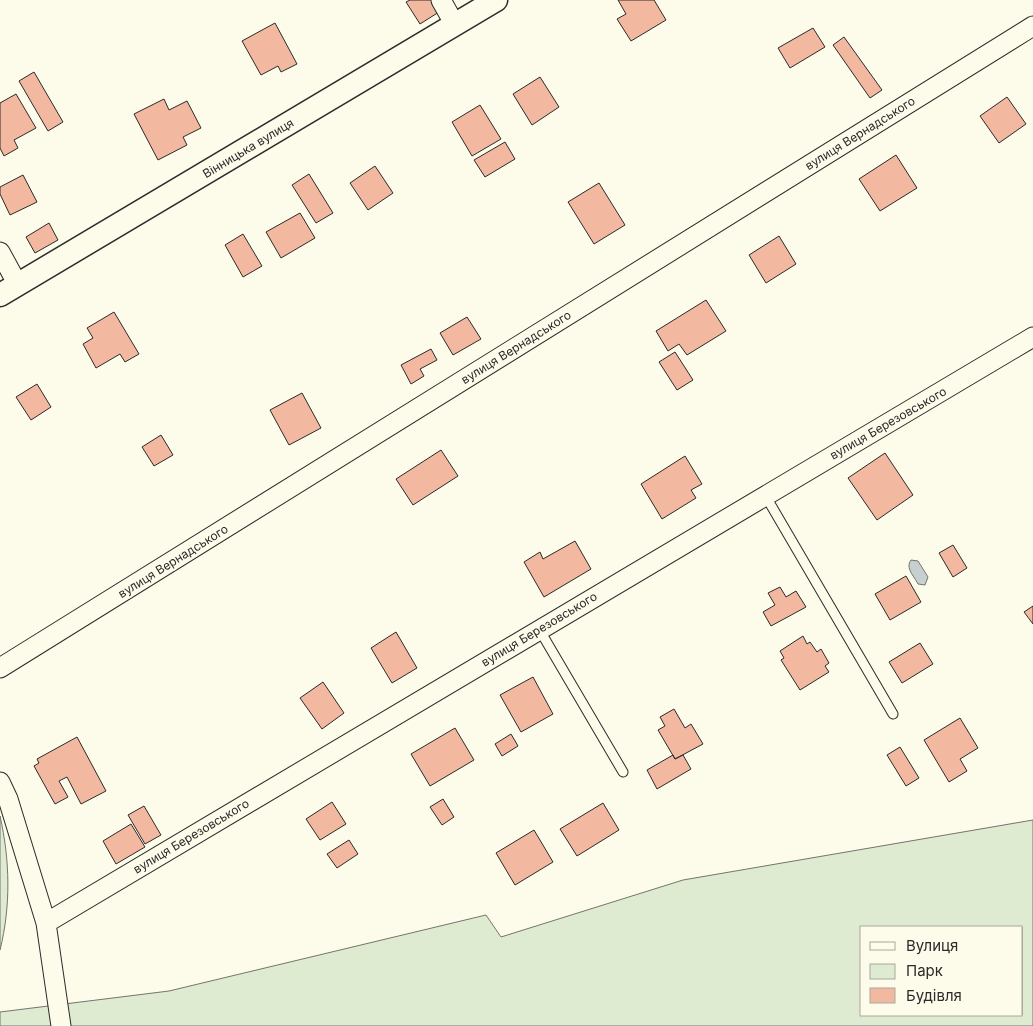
<svg xmlns="http://www.w3.org/2000/svg" width="1033" height="1026" font-family="Inter,sans-serif">
<style>
.green{fill:#deebd1;stroke:#74746e;fill-rule:evenodd}
.water{fill:#c7d0d0;stroke:#74746e}
.building{fill:#f2b8a0;stroke:#2b2b2b}
.lines{fill:none;stroke-linecap:round;stroke-linejoin:round}
.service-casing{stroke:#2b2b2b;stroke-width:11}
.minor-casing{stroke:#2b2b2b;stroke-width:21}
.tertiary-casing{stroke:#2b2b2b;stroke-width:25}
.service{stroke:#fdfbea;stroke-width:9}
.minor{stroke:#fdfbea;stroke-width:19}
.tertiary{stroke:#fdfbea;stroke-width:22}
.labels{text-anchor:middle;dominant-baseline:central;stroke-width:4;stroke-linejoin:round;paint-order:stroke}
.street-label{font-size:12px;fill:#2b2b2b;stroke:#fdfbea}
</style>
<rect width="100%" height="100%" fill="#fdfbea"/>
<path class="green" d="M0 816C10 860 11 906 0 950Z
M1033 820V1026H0V1012L169 991 486 915 501 937 683 880ZM862 927H1022V1015H862Z"/>
<path class="water" d="M911 560 918 561 928 577 925 585 918 584C914 576 905 568 911 560Z"/>
<path class="building" d="M410 0H432L439 12 420 24 406 2Z
M618 0H654L666 20 631 41 617 19 626 14Z
M275 23 297 64 281 72 278 66 261 75 242 41Z
M813 28 825 47 790 68 778 48Z
M844 37 882 90 870 98 833 45Z
M34 72 63 122 48 131 19 81Z
M540 77 559 107 532 125 513 94Z
M16 94 36 128 14 140 18 148 4 156 0 148V103Z
M1007 97 1026 124 999 143 980 116Z
M164 99 169 110 187 101 201 128 183 137 187 145 158 160 134 114Z
M480 105 501 139 472 156 452 122Z
M505 142 515 159 485 177 474 160Z
M896 155 917 188 880 211 859 179Z
M375 166 393 193 368 210 350 183Z
M309 174 333 213 316 223 292 185Z
M23 175 37 202 10 215 0 194V187Z
M599 183 625 225 594 244 568 202Z
M300 213 315 238 281 258 266 232Z
M49 223 58 240 35 253 26 237Z
M243 234 262 266 243 277 225 245Z
M779 236 796 264 766 283 749 255Z
M706 300 726 331 687 355 679 344 668 351 656 331Z
M114 312 139 354 125 362 120 354 96 368 83 344 93 338 87 328Z
M467 317 481 339 453 355 440 333Z
M431 349 437 360 420 369 424 376 411 384 401 365Z
M675 352 693 380 677 390 659 362Z
M37 384 51 407 31 420 16 397Z
M302 393 321 428 289 445 270 410Z
M161 435 173 455 154 466 142 447Z
M441 450 458 476 413 505 396 479Z
M885 453 913 495 877 520 848 478Z
M685 456 702 484 691 490 696 498 662 519 641 484Z
M575 541 591 569 544 597 524 562 540 552 543 559Z
M953 545 967 568 953 577 939 553Z
M906 576 921 602 890 620 875 594Z
M780 587 786 597 796 591 806 607 771 626 763 612 775 605 768 593Z
M1033 606V624L1024 612Z
M396 632 417 668 392 683 371 648Z
M803 636 807 644 810 642 817 652 821 649 829 663 825 666 829 672 800 690 781 660 784 658 780 651Z
M920 643 933 664 902 683 889 662Z
M533 677 553 714 521 732 500 695Z
M323 682 344 713 322 729 300 698Z
M674 709 685 728 691 724 703 744 675 759 658 730 665 726 660 717Z
M960 718 978 748 960 759 967 771 949 782 924 740Z
M455 728 474 760 430 786 411 754Z
M511 734 518 746 502 756 495 744Z
M77 737 106 791 81 804 67 777 59 781 68 797 55 804 34 766 39 763 37 759Z
M900 747 919 778 906 786 887 755Z
M673 755 675 759 683 755 691 769 657 789 647 770Z
M443 799 454 817 442 825 430 807Z
M332 802 346 824 320 840 306 819Z
M603 803 619 830 577 856 560 829Z
M144 806 161 835 145 844 128 815Z
M131 824 145 847 116 864 103 841Z
M534 830 553 862 515 885 496 853Z
M349 840 358 854 337 868 327 854Z"/>
<g class="lines">
<defs>
<path id="service" d="M765 495 893 714
M539 629 623 772"/>
<path id="minor" d="M441 0 455 25
M0 252 18 285
M0 668 1033 26
M0 782 8 799 46 923 61 1026
M46 923 1033 337"/>
<path id="tertiary" d="M0 295 496 0"/>
</defs>
<use href="#service" class="service-casing"/>
<use href="#minor" class="minor-casing"/>
<use href="#tertiary" class="tertiary-casing"/>
<use href="#service" class="service"/>
<use href="#minor" class="minor"/>
<use href="#tertiary" class="tertiary"/>
</g>
<g class="labels">
<g class="street-label">
<text transform="translate(860 133) rotate(-32)">вулиця Вернадського</text>
<text transform="translate(248 148) rotate(-31)">Вінницька вулиця</text>
<text transform="translate(516 347) rotate(-32)">вулиця Вернадського</text>
<text transform="translate(888 423) rotate(-30)">вулиця Березовського</text>
<text transform="translate(173 561) rotate(-32)">вулиця Вернадського</text>
<text transform="translate(539 629) rotate(-31)">вулиця Березовського</text>
<text transform="translate(191 836) rotate(-31)">вулиця Березовського</text>
</g>
</g>
<rect x="860" y="926" width="162" height="90" fill="#fdfbea" stroke="#a9a89e"/>
<rect x="870" y="942" width="25" height="8" fill="#fdfbea" stroke="#a9a89e"/>
<text x="906" y="951" font-size="15" fill="#2b2b2b">Вулиця</text>
<rect x="870" y="964" width="25" height="15" fill="#deebd1" stroke="#a9a89e"/>
<text x="906" y="976" font-size="15" fill="#2b2b2b">Парк</text>
<rect x="870" y="988" width="25" height="15" fill="#f2b8a0" stroke="#a9a89e"/>
<text x="906" y="1001" font-size="15" fill="#2b2b2b">Будівля</text>
</svg>
